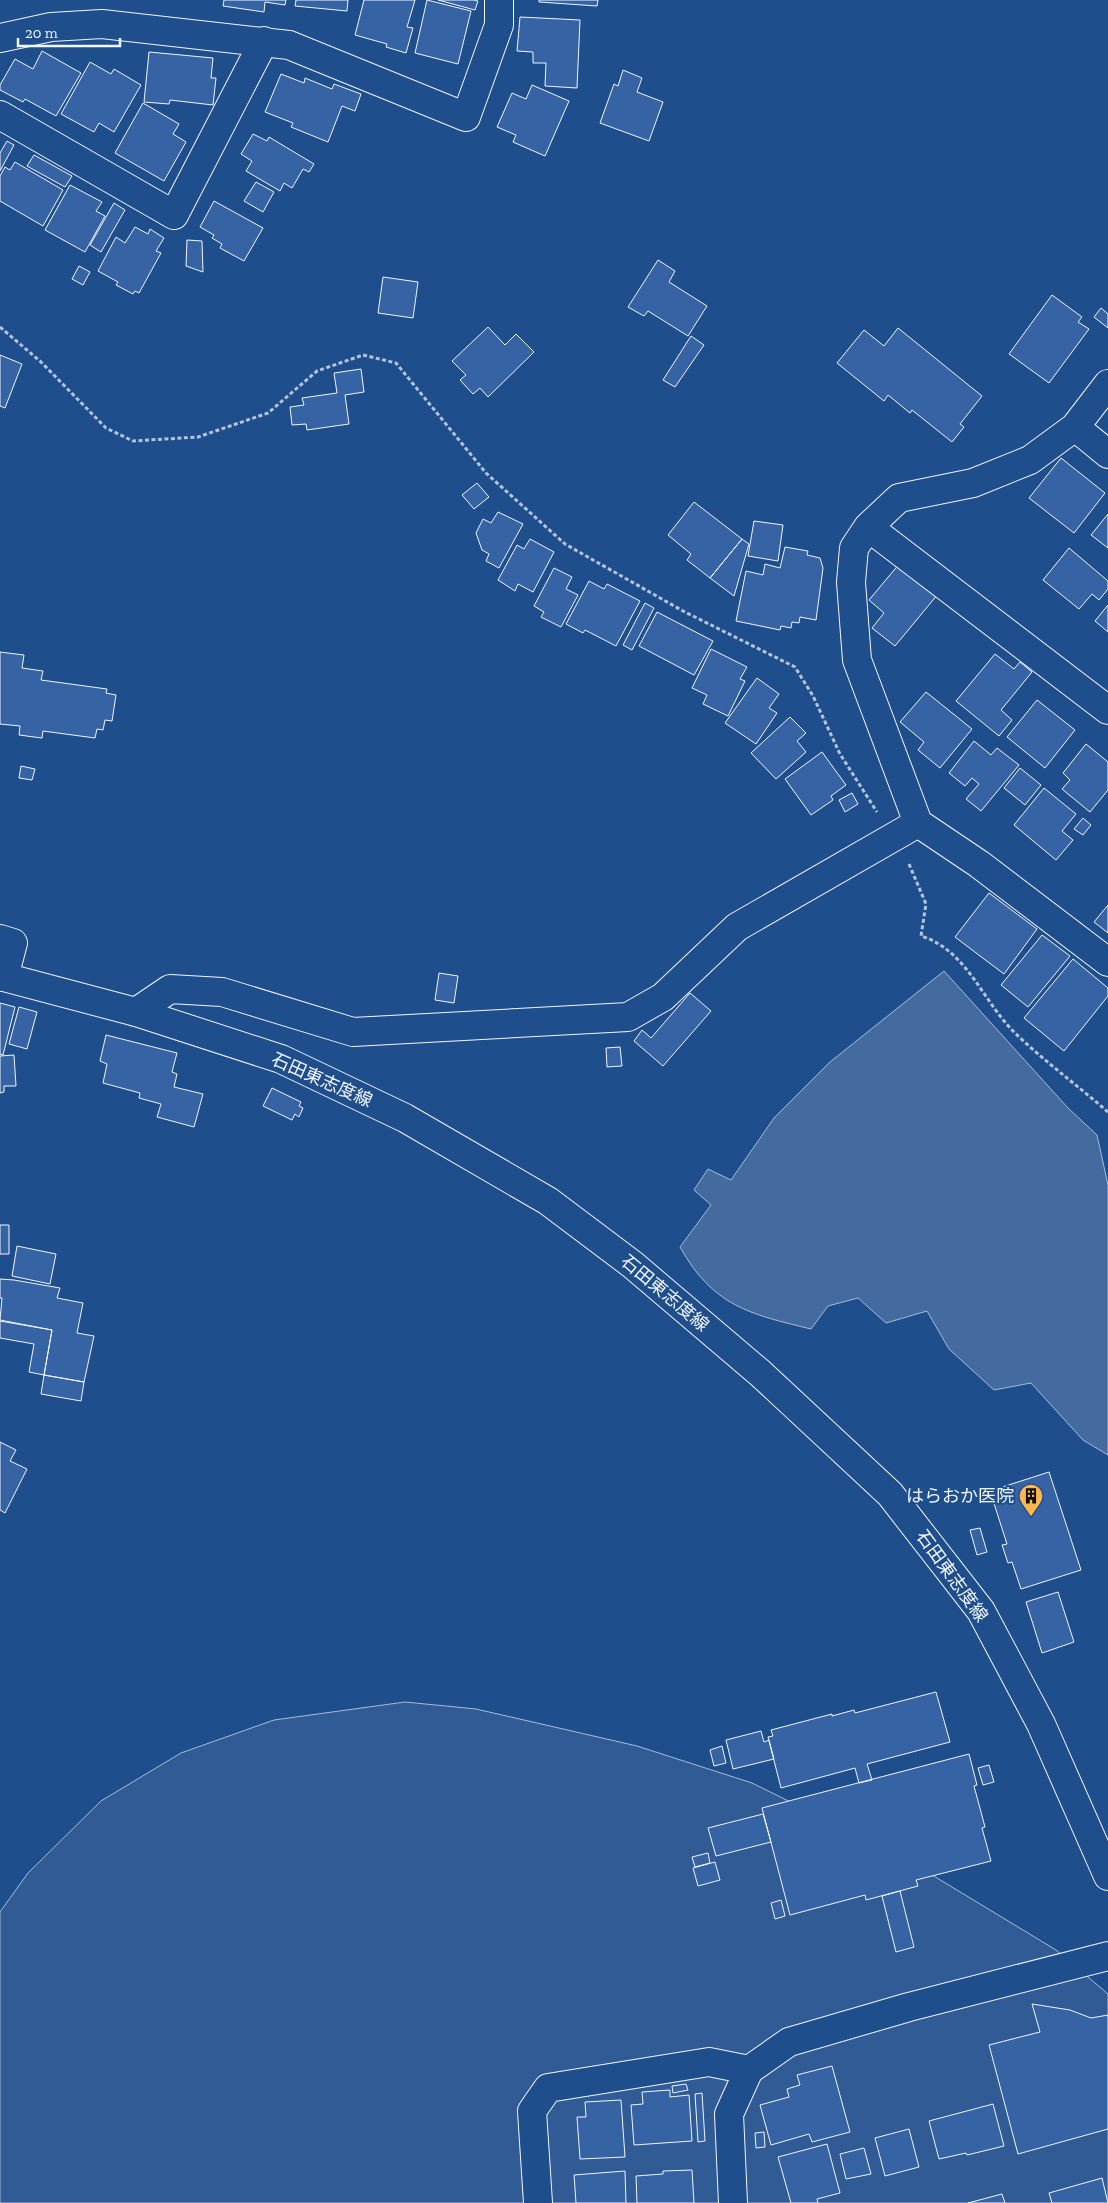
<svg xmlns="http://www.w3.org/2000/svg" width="1108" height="2203" font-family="'Zilla Slab','Noto Sans JP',serif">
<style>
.built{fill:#305b95;stroke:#a8bbd7}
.water{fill:#446ba0;stroke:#a8bbd7}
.building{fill:#3563a3;stroke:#f2f6ff}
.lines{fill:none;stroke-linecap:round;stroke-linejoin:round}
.minor-casing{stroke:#f2f6ff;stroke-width:30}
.tertiary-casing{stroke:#f2f6ff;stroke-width:30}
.secondary-casing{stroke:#f2f6ff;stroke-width:30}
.path{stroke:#b3c4dc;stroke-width:3;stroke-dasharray:4 2.5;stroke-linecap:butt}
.minor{stroke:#1f4e8c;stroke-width:28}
.tertiary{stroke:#1f4e8c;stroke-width:28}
.secondary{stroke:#1f4e8c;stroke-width:28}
.labels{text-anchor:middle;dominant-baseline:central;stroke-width:4;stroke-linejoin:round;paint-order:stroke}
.street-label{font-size:18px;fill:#f2f6ff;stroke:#1f4e8c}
.poi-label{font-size:18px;fill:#f2f6ff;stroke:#1f4e8c;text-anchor:end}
</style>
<rect width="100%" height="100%" fill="#1f4e8c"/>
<path class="built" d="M405 1702 476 1709 637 1746 752 1783 904 1858 1056 1950 1108 1994V2203H0V1912L28 1873 101 1801 181 1753 274 1720Z"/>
<path class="water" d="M944 971 1068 1108 1097 1135 1108 1185V1455L1083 1440 1031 1383 994 1390 949 1349 927 1311 886 1323 858 1298 828 1306 811 1329C749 1314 713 1306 680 1247L711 1205 694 1190 708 1169 731 1180 774 1118 830 1062Z"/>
<path class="building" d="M224 0H286L285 5 265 2 264 12 223 6Z
M296 0H348L347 11 295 6Z
M364 0H415L407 27 413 28 406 53 386 47 387 44 355 35Z
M427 0 471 11 458 64 415 53Z
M438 0H474L478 1 475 10Z
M539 0H598L597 6 539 2Z
M520 17 580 20 577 88 545 86 546 63H533V52L517 51Z
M42 51 81 73 56 116 25 99 23 102 0 90V85L15 59 33 69Z
M149 52 213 58 211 78H216L213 105 170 100 169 104 144 102Z
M90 62 111 74 114 69 141 85 114 132 99 123 94 132 61 114Z
M623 70 642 78 637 92 663 102 649 141 600 123 614 84 618 86Z
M281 74 304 83 305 78 332 89 334 84 361 94 355 111 342 106 328 142 291 127 293 123 265 112Z
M532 85 569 101 545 156 513 142 516 135 497 127 512 93 526 99Z
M143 103 179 124 173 134 186 142 164 181 115 153Z
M253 134 267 141 269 137 314 164 309 172 303 169 292 188 284 183 280 191 246 171 252 161 241 154Z
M7 141 14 145 0 171V153Z
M34 155 72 176 65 187 27 166Z
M15 162 63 190 43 226 0 201V176L5 167 10 170Z
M256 182 274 192 263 212 244 201Z
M70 185 102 202 96 211 105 216 85 252 45 230Z
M214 201 263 228 244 261 220 248 222 244 212 238 214 235 200 227Z
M114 203 125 210 101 252 90 245Z
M135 227 148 234 150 229 164 238 156 251 161 253 139 293 135 291 133 294 116 285 118 282 98 271 116 237 125 243Z
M187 240 202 241 203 272 186 266Z
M658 260 675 271 669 282 707 306 688 336 648 311 644 316 628 307Z
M79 266 90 272 83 285 72 279Z
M383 277 418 282 413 318 378 313Z
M1052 295 1082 317 1078 322 1089 329 1049 383 1009 354Z
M1101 308 1108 314V328L1094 317Z
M488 327 505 345 516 334 534 352 488 397 480 388 473 394 460 380 466 375 452 361Z
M898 328 982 396 960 424 964 427 952 442 912 410 910 413 888 395 884 401 837 363 864 330 884 346Z
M691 336 704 345 675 387 663 380Z
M0 355 22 364 5 408 0 406Z
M361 369 364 392 345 395 349 424 307 430 306 424 292 425 290 407 304 405 302 398 337 393 334 373Z
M1061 458 1105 493 1074 533 1029 498Z
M477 483 489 497 474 509 462 495Z
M694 502 742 539 710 578 687 560 691 554 668 535Z
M498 512 523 524 499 568 486 561 489 554 482 550 476 533 483 519 491 523Z
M1108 514V548L1091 535Z
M754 521 783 525 778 561 748 556Z
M530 539 554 552 533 592 518 584 515 591 498 580 517 545 524 549Z
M742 539 749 544 734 596 710 578Z
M785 547 808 551 807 555 820 558 823 568 816 620 800 617 799 623 792 622 791 628 781 626 780 630 736 621 746 571 763 575 765 564 780 568Z
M1069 548 1108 581V589L1099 600 1092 594 1079 609 1043 580Z
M900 563 938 594 895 646 872 628 884 613 869 600Z
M554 568 572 577 566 589 578 595 561 627 541 617 544 612 534 606Z
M589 581 604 589 607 584 640 601 616 646 585 630 583 633 566 624Z
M645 603 654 608 632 650 623 645Z
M1108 605V632L1095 621Z
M657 612 713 641 694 675 639 646Z
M711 649 747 667 740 679 745 681 728 716 703 704 707 695 692 688Z
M0 652 24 655 22 668 43 671 41 680 107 689 106 693 116 695 112 721 105 720 103 730 97 729 95 738 43 731 42 738 19 735 20 726 0 724Z
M995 654 1014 669 1020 662 1032 672 1001 710 1012 720 999 736 956 701Z
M757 678 779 694 769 708 777 713 756 744 725 723Z
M926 692 972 729 940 768 918 750 924 742 900 722Z
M1037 700 1075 730 1045 768 1007 737Z
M790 717 806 733 797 741 806 752 776 779 751 753Z
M974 741 991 755 997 748 1019 765 981 811 966 799 979 784 972 778 965 786 949 773Z
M1086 744 1108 762V790L1090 812 1062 789 1070 780 1063 773Z
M822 752 846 785 831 796 833 800 811 815 785 779Z
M21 766 35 769 32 780 19 778Z
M1020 768 1041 785 1025 805 1004 788Z
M1044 788 1076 814 1062 831 1073 840 1056 860 1014 825Z
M852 793 858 804 845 812 839 800Z
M1083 818 1091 825 1083 835 1074 829Z
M989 893 1037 929 1004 974 955 937Z
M1108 905V933L1094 922Z
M1042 935 1070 956 1028 1007 1001 985Z
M1073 959 1108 988V996L1064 1051 1024 1018Z
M439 973 458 976 454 1003 435 1000Z
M690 993 711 1011 663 1066 634 1041 642 1030 651 1038Z
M0 1003 15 1007 3 1055 0 1054Z
M19 1007 37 1012 27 1049 9 1044Z
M106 1035 177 1053 172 1072 177 1074 174 1087 203 1094 194 1127 157 1117 161 1104 139 1098 140 1093 103 1083 107 1064 100 1061Z
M620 1047 622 1066 607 1067 606 1048Z
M14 1055 16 1086H4V1092L0 1093V1056Z
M272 1088 301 1102 299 1106 303 1108 299 1117 295 1114 292 1120 263 1106Z
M0 1225H9V1254H0Z
M17 1246 56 1254 50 1284 12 1276Z
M0 1279 14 1280 60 1288 57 1298 83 1303 77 1333 94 1336 84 1382 44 1375 52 1330 0 1320 2 1298H0Z
M0 1321 52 1330 44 1375 29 1372 34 1344 0 1338Z
M44 1375 84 1382 81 1401 41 1394Z
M0 1442 16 1450 10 1461 27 1469 5 1513 0 1510Z
M1049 1472 1081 1570 1021 1589 1012 1562 1008 1563 1002 1545 1007 1544 990 1491Z
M980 1528 987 1552 977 1555 970 1530Z
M1058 1592 1074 1642 1042 1653 1026 1602Z
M936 1692 950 1742 867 1764 872 1780 859 1783 855 1768 781 1788 768 1737 773 1736 771 1730 832 1714V1716L854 1710 855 1713Z
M761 1731 764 1742 769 1740 774 1759 733 1769 726 1740Z
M722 1746 726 1763 714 1766 710 1750Z
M969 1754 977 1785 974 1786 985 1827 982 1828 991 1861 916 1880 918 1886 866 1900 865 1895 790 1915 762 1808Z
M989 1765 994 1782 983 1785 978 1768Z
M763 1814 771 1842 716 1856 708 1828Z
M708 1853 710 1863 695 1867 692 1857Z
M715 1862 720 1880 698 1886 693 1868Z
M900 1891 914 1947 896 1952 882 1896Z
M781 1900 785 1916 775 1919 771 1903Z
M1032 2004 1070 2010 1091 2018 1108 2015V2129L1018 2154 989 2045 1040 2032Z
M832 2066 850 2132 812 2142 809 2134 771 2145 760 2105 789 2097 787 2089 800 2085 797 2075Z
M686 2084 688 2090 673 2093 672 2086Z
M670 2090V2097L689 2095 692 2141 634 2145 631 2105 643 2104 642 2092Z
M702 2093 705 2141 698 2142 695 2094Z
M621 2100 625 2157 580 2159 577 2117H586L585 2102Z
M993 2104 1004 2146 967 2155 966 2153 939 2159 929 2121Z
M909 2129 919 2167 885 2176 875 2138Z
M764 2132 765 2147 756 2148 755 2133Z
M827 2144 840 2193 817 2199 818 2203H791L778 2157Z
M864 2148 871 2174 846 2179 840 2154Z
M692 2170 694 2203H637L636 2176 663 2174V2171Z
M625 2171 626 2203H576L574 2175Z
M1102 2178 1108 2203H1052L1049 2193Z
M1002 2194 1005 2203H968Z"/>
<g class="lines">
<defs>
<path id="minor" d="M0 38 51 27 102 24 289 45 466 117 499 25V0
M0 115 174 215 264 41
M1075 427 1108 384
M1108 454 1075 427 1030 460 973 483 899 498 868 527 854 548 851 582 857 660 918 823 979 864 1108 962
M868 527 1108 710
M0 939 13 943 4 977
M136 1012 170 989 222 992 353 1032 628 1017 663 997 737 927 918 823
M538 2203 532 2111 548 2088 709 2062 749 2070"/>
<path id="tertiary" d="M733 2203 729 2114 749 2070 789 2042 909 2007 1108 1956"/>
<path id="secondary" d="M0 976 136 1012 281 1059 405 1118 548 1201 633 1265 760 1373 890 1494 981 1611 1041 1724 1108 1876"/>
</defs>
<use href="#minor" class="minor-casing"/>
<use href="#tertiary" class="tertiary-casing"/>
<use href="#secondary" class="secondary-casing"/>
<path class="path" d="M0 327 41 362 106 428 133 441 198 437 268 413 317 371 363 355 396 363 486 473 565 544 683 611 795 667 813 696 840 754 877 812
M909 864 926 904 921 936C967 950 983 1002 1015 1033 1044 1061 1077 1085 1108 1112"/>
<use href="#minor" class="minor"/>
<use href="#tertiary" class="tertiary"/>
<use href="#secondary" class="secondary"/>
</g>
<defs>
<symbol id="building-pin" viewBox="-11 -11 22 30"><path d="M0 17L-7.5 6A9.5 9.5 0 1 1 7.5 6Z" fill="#ffb74d" stroke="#1f4e8c"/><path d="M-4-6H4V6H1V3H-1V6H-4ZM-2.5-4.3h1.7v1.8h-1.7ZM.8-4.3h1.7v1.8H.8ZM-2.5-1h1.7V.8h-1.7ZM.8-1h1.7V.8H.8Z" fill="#111"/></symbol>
</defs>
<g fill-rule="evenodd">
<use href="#building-pin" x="1017" y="1482" width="28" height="38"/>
</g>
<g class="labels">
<g class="street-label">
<text transform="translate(322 1080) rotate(24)">石田東志度線</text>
<text transform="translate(665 1293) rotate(40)">石田東志度線</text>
<text transform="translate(952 1576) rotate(54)">石田東志度線</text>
</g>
<g class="poi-label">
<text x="1014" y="1496">はらおか医院</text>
</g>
</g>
<path d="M18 38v8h102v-8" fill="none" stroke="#f2f6ff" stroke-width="2.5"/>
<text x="25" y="38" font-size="15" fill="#f2f6ff" stroke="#1f4e8c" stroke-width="4" paint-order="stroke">20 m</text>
</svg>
